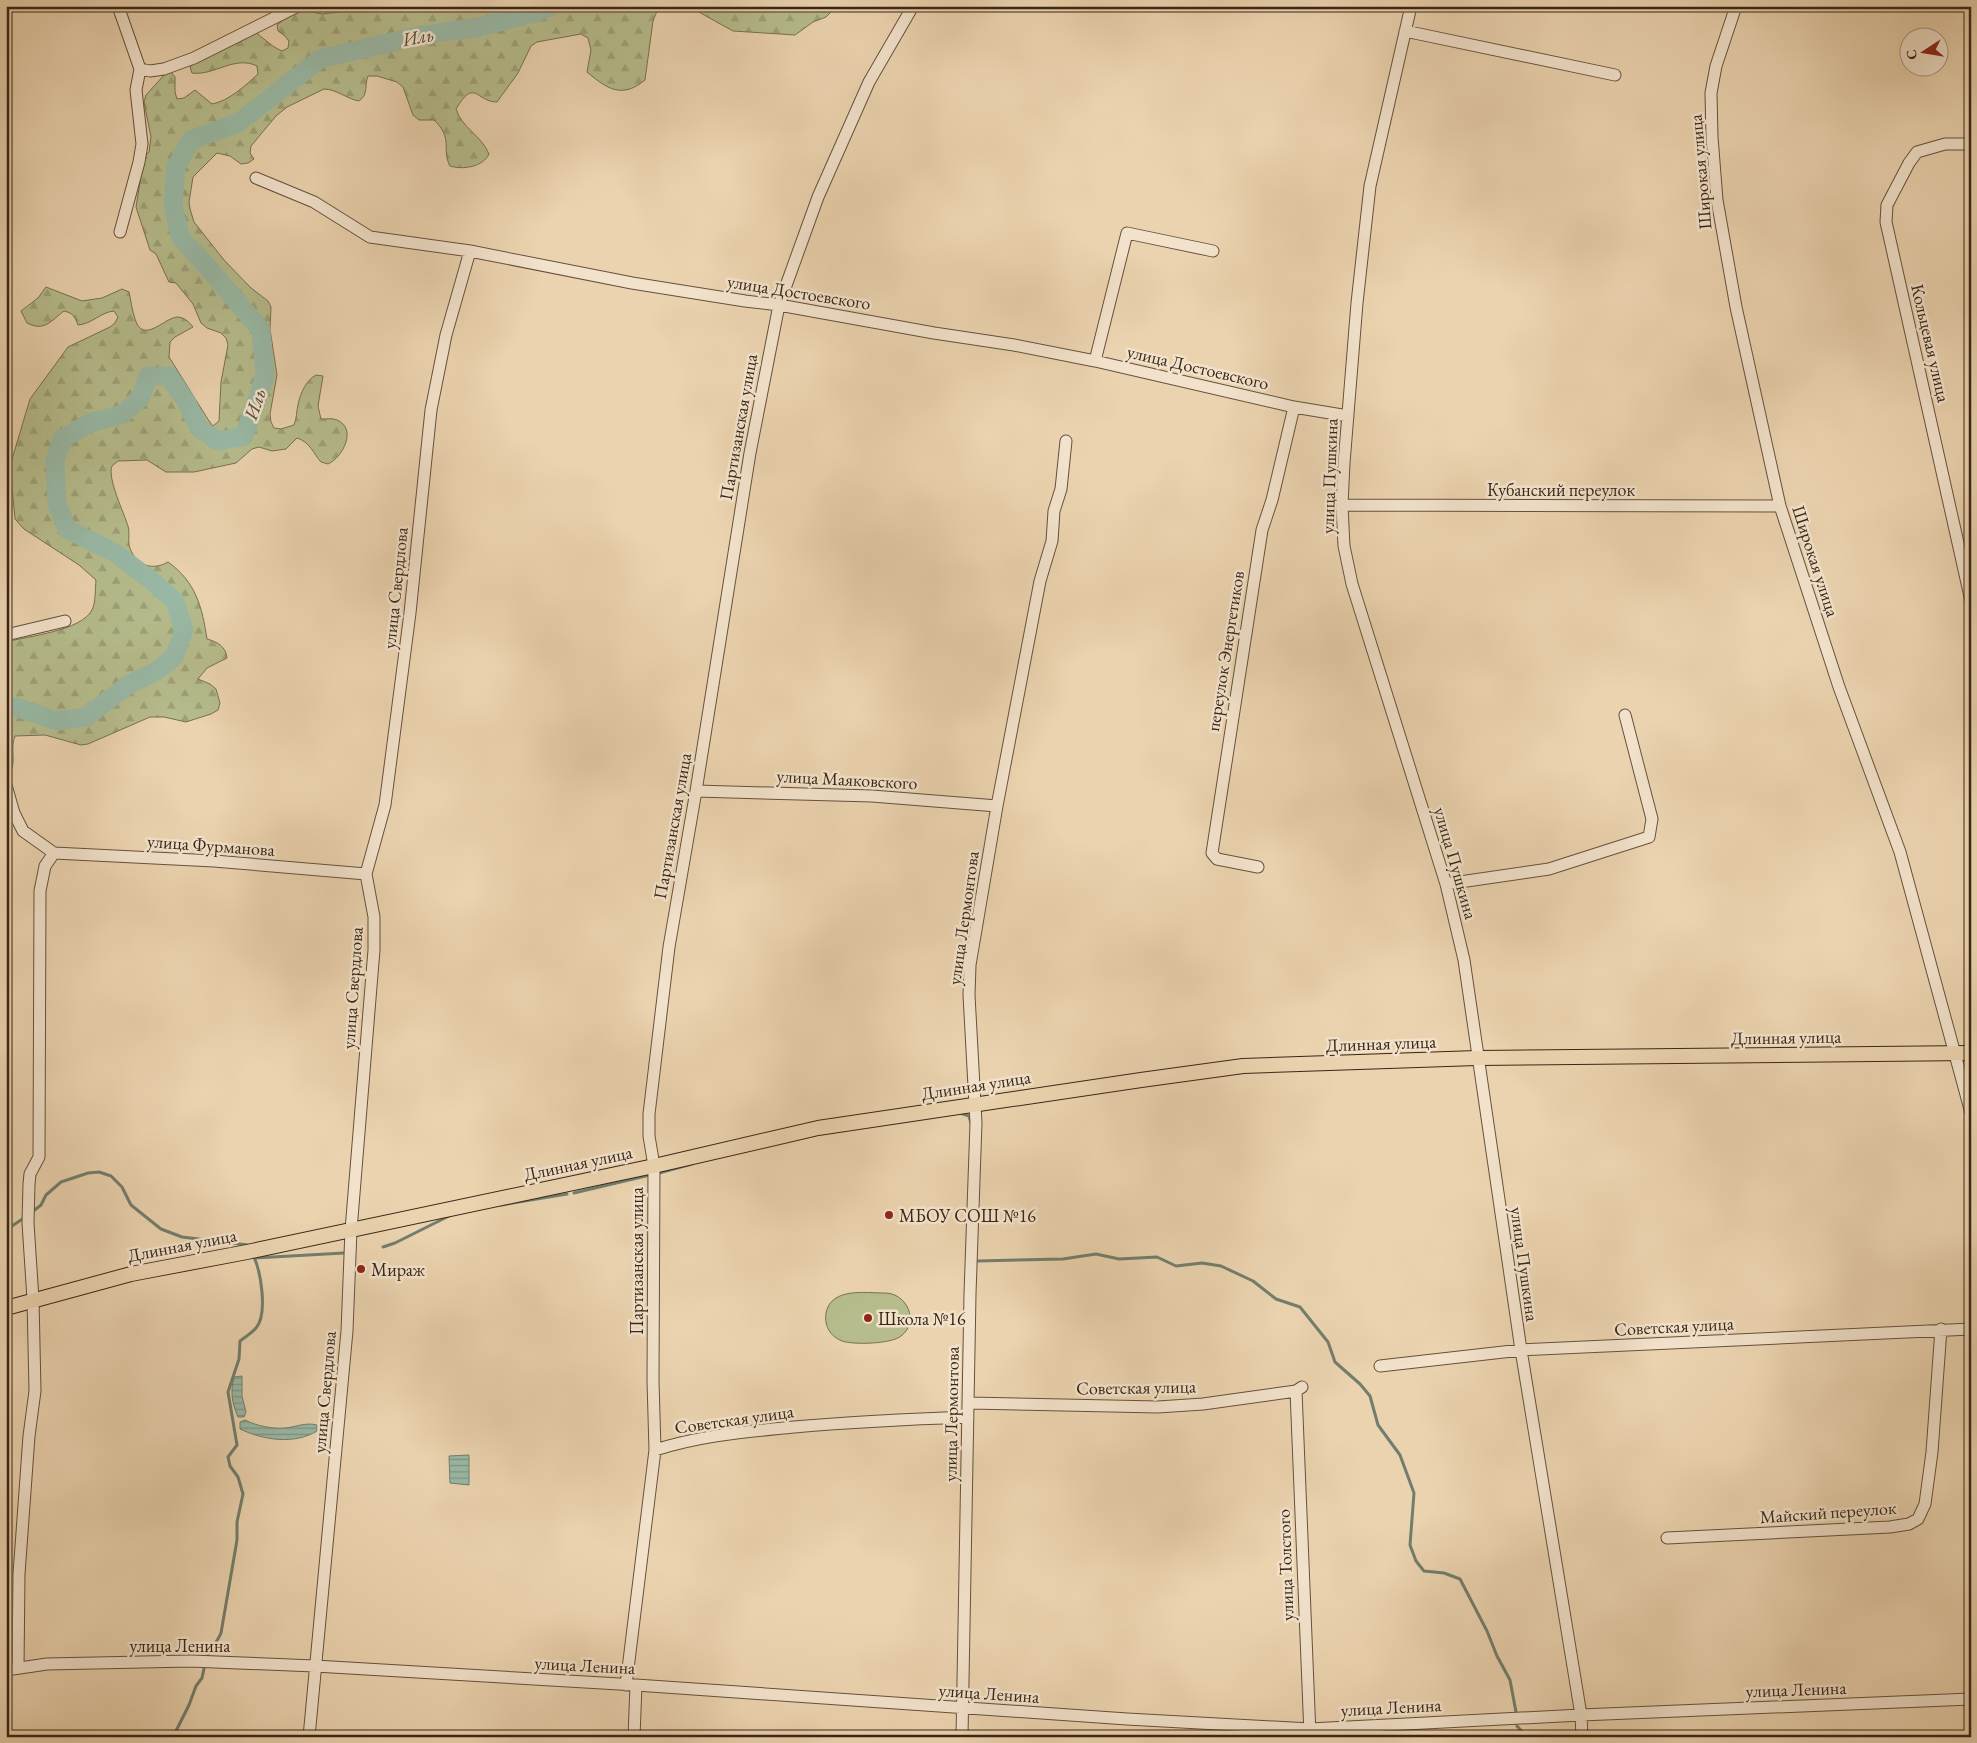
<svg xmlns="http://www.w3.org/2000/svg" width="1977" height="1743" font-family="'EB Garamond',serif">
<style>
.green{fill:#b6bc8c;stroke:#777152}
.forest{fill:url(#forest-firs);stroke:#777152}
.water{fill:url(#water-rules);stroke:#727e6d}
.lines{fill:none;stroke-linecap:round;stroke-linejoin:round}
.stream{stroke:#727e6d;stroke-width:3}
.river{stroke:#99b9a6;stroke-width:19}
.minor-casing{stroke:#65513d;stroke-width:13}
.major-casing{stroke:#382617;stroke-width:16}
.minor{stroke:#f2e2cb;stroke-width:11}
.major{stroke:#ebd3af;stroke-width:14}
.poi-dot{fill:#8f2418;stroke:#f2e2cb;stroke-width:2}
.labels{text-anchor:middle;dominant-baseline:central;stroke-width:5;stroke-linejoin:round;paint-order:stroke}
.street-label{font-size:18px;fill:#382617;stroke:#f2e2cb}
.poi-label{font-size:18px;fill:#382617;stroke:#f2e2cb;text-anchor:start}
.water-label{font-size:19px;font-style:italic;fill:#504b3b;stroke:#f2e2cb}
</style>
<defs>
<pattern id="forest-firs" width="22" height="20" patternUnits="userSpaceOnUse" patternTransform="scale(1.25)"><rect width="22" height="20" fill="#b6bc8c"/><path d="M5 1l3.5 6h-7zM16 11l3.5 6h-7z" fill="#9da178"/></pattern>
<pattern id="water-rules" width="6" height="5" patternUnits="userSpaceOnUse" patternTransform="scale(1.25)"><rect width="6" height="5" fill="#99b9a6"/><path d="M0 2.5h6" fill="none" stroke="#7e9686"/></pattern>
</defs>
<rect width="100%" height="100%" fill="#ebd3af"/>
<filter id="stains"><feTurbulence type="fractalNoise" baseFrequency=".004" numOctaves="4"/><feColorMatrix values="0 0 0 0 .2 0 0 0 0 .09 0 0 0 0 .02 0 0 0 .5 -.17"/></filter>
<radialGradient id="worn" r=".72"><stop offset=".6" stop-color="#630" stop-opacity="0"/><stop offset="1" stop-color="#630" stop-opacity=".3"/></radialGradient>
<path class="green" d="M885 1293C907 1293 920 1322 901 1336 892 1344 853 1345 842 1341 837 1339 833 1336 830 1332 826 1326 825 1320 826 1313 831 1287 866 1293 885 1293Z"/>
<path class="forest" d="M363 6H659L653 21 645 80C622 99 607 89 587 72L591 50 588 38 581 34 537 42 531 46 518 73 497 102C476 102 475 77 456 109 461 127 482 136 489 154 483 167 463 170 450 166 441 149 454 139 434 120H419L413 115 403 87 397 82 377 76H368C364 86 369 94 359 101 347 99 336 89 324 89L287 107 276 116 251 146 250 153 254 159 248 163 241 164 230 156 217 153 193 177 189 202 190 209 194 222 224 260 251 288 268 301 271 307 270 329 277 375 270 414 271 422 274 428 281 429 294 425C297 418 296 413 298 405 300 394 306 380 316 375L323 376 318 406 321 419C327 419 333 418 337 420 358 429 342 458 328 464L321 462C313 453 310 442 297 438L286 449 272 451 259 447 252 449 236 463 194 472H166L147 460 118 461C117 462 113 465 112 466 107 478 124 513 128 526 130 532 128 539 129 545 134 564 151 572 168 562 196 582 202 607 207 639 218 642 226 647 227 658L207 668 198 679 210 684 216 689 220 703 218 710 211 714 186 722 164 717H150L88 744 81 745 45 735 15 736C10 748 16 760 11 772L6 774V642C28 636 81 631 92 610 96 602 95 589 96 580L79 565 24 529 15 519 10 466 30 399 68 347 110 327 115 323 118 317 114 311C101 312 92 324 78 325 75 317 73 313 64 311 51 321 44 332 27 323L21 311 38 298 46 287 82 301 102 298 122 289 129 292C131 301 132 310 135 319 143 345 164 318 177 317 184 317 189 322 193 327L175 337 170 342 169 357 209 421 213 426 219 421 221 382 228 345 226 338 221 333 207 328 201 323 193 304 176 283 169 282 156 254 150 250 136 207 144 157 149 152 151 137 144 102 146 95 165 74 171 72 175 77V92L177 99 184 98 195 90 212 104C229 101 246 85 258 74L257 66C235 55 214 76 192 73L190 67 196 62 252 30C263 37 270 46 282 51L288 48 289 41 284 35 278 31 277 25 288 16 301 11H308L322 14 348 11 361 12Z
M688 6H837L826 17 813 22 795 35 733 31Z"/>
<path class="water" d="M242 1376V1396L246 1412 244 1417H238C232 1403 230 1392 234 1377Z
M245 1420C257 1426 272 1429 285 1428 296 1427 306 1422 317 1425V1431C294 1445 263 1440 240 1429V1422Z
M469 1455V1485L450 1483 449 1456Z"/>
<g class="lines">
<path class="stream" d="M960 1113 969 1116 971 1123
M659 1173 692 1164
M574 1193 650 1175
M501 1205 567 1194
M32 1212 41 1205 46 1195 61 1182 88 1173 99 1172 111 1176 122 1187 131 1205 161 1229 182 1237 248 1245 249 1247
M6 1230 24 1218
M383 1247 395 1243 451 1215
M255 1258 344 1253
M977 1261 1063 1259 1096 1254 1119 1259 1157 1257 1176 1266 1202 1263 1221 1266 1253 1281 1276 1299 1300 1307 1328 1342 1335 1362 1360 1384 1370 1396 1378 1425 1400 1455 1414 1493 1410 1545 1416 1561 1424 1571 1444 1573 1460 1579 1487 1631 1497 1656 1510 1680 1516 1712
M207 1658C210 1648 217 1643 221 1633L237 1540V1522L243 1494 238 1477 230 1466 228 1457 237 1445 228 1392 239 1359 240 1341C245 1337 252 1333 256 1328 268 1314 261 1271 253 1255
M1517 1726 1527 1737
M171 1737 176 1731 189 1705 196 1686 202 1678 205 1664"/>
<path class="river" d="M6 709 16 707 57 721 86 717 128 685 155 672 174 657 184 630 175 601 152 581 115 553 67 529 57 504 55 460 62 439 90 423 123 414 141 397 148 376H169L187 403 199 428 218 441 244 436 265 376 261 330 212 272 180 237 173 204 176 167 191 140 238 123 320 59 418 36 479 27 538 12 550 6"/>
<defs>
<path id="minor" d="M118 6 140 69 136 90 142 144 139 162 120 232
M1411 6 1370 186 1357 303 1344 463 1342 505 1344 546 1352 584 1446 884 1464 960 1521 1350 1581 1715 1582 1737
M1736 6 1716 66 1711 93 1712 137 1717 200 1736 307 1780 506 1839 687 1900 852 1971 1113
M1405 31 1615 75
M140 69 150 71 164 69 194 58 298 6
M1971 144H1945L1917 152 1909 163 1887 205 1886 222 1971 601
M256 178 314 202 370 237 470 251 632 283 745 301 779 305 934 333 1014 345 1095 361 1294 407 1348 416
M1095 361 1127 233 1213 251
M1342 505 1780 506
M6 635 65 621
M6 785 14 813 23 831 54 853 45 866 40 891 39 1157 30 1174 29 1184 28 1223 33 1299 35 1391 29 1436 19 1574 18 1668
M696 791 872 796 997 806
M54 853 214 861 366 874
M1258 867 1217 859 1212 853 1262 530 1272 500 1294 407
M1446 884 1549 869 1649 837 1652 819 1625 715
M1380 1366 1521 1350 1971 1329
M1296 1391 1310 1735
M969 1403 1158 1407 1203 1404 1296 1391 1302 1387
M655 1450C702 1435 745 1432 794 1427 852 1422 910 1419 968 1417
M1667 1538 1890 1527 1909 1524 1918 1519 1925 1504 1932 1452 1941 1329
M6 1670 47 1664 191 1661 315 1666 636 1685 1127 1719 1310 1729 1581 1715 1971 1699
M626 1685 655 1450 653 1381 654 1166 649 1136V1114L669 947 696 791 750 453 779 305 818 197 869 82 913 6
M309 1737 347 1331 351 1230 374 950V917L366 874 385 805 410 613 431 410 446 335 470 251
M634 1737 636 1685
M962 1737 970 1294 976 1123 969 995 970 965 997 806 1040 581 1052 541 1054 511 1061 489 1066 441"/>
<path id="major" d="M6 1308 131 1274 247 1252 654 1166 818 1128 1141 1080 1243 1066 1477 1058 1971 1053"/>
</defs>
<use href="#minor" class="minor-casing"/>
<use href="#major" class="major-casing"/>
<use href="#minor" class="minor"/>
<use href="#major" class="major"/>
</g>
<g class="poi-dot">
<circle cx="889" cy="1215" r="5"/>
<circle cx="361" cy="1269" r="5"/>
<circle cx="868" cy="1318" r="5"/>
</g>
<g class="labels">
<g class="street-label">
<text transform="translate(1700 172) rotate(-95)">Широкая улица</text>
<text transform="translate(799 292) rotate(9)">улица Достоевского</text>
<text transform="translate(1931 343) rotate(77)">Кольцевая улица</text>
<text transform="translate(1198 367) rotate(13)">улица Достоевского</text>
<text transform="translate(738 427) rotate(-80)">Партизанская улица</text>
<text transform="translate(1329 476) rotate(-88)">улица Пушкина</text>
<text x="1561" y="489">Кубанский переулок</text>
<text transform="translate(1816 561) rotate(72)">Широкая улица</text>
<text transform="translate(395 588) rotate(-84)">улица Свердлова</text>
<text transform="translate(1225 651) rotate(-81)">переулок Энергетиков</text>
<text transform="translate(847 779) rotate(3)">улица Маяковского</text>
<text transform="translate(672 826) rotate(-80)">Партизанская улица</text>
<text transform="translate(211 845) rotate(4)">улица Фурманова</text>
<text transform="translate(1456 863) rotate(74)">улица Пушкина</text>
<text transform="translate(963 918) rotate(-82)">улица Лермонтова</text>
<text transform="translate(352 988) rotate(-86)">улица Свердлова</text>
<text transform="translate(1786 1037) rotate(-1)">Длинная улица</text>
<text transform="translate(1381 1043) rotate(-2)">Длинная улица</text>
<text transform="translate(976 1085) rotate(-9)">Длинная улица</text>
<text transform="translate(578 1163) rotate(-12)">Длинная улица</text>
<text transform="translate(182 1245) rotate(-11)">Длинная улица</text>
<text transform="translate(636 1261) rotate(-90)">Партизанская улица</text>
<text transform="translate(1525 1264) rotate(82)">улица Пушкина</text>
<text transform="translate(1674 1326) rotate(-3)">Советская улица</text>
<text transform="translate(1136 1387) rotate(-1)">Советская улица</text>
<text transform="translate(324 1392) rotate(-85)">улица Свердлова</text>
<text transform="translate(951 1414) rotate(-89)">улица Лермонтова</text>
<text transform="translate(734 1419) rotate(-8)">Советская улица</text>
<text transform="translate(1828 1512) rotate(-4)">Майский переулок</text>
<text transform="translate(1285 1565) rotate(-92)">улица Толстого</text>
<text x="180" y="1645">улица Ленина</text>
<text transform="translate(585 1665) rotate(3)">улица Ленина</text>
<text transform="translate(1796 1689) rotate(-2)">улица Ленина</text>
<text transform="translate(989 1693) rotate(4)">улица Ленина</text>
<text transform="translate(1391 1707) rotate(-3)">улица Ленина</text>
</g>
<g class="poi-label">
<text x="899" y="1215">МБОУ СОШ №16</text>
<text x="371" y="1269">Мираж</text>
<text x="878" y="1318">Школа №16</text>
</g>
<g class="water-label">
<text transform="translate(418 37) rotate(-11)">Иль</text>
<text transform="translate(255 404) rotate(-71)">Иль</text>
</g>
</g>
<rect width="1977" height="1743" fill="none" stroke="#ebd3af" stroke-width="25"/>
<rect x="8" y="8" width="1962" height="1728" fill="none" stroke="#382617" stroke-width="2.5"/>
<rect x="12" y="12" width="1952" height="1718" fill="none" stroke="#382617"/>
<g transform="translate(1924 52) rotate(258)"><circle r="24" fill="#f2e2cb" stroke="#a89783"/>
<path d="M0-4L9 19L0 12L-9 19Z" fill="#8f2418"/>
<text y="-8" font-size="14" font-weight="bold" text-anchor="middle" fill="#382617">С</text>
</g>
<rect width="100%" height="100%" filter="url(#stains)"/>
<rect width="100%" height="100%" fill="url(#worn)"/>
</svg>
